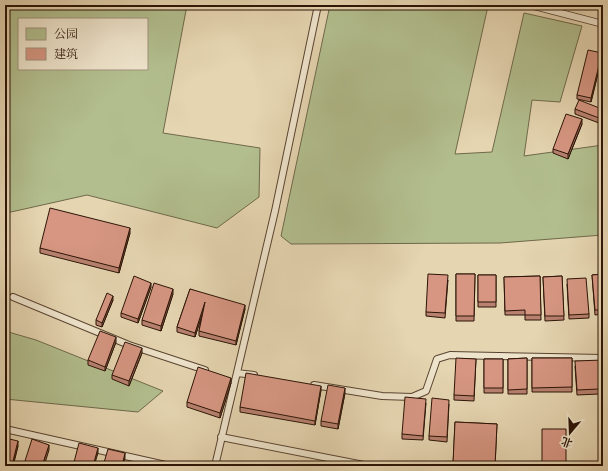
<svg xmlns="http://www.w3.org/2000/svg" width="608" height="471" font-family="'Old Standard TT','Noto Serif SC',serif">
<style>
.green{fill:#b2be8e;stroke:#6f694a;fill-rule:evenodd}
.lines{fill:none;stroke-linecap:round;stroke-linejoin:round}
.lane-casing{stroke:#5a4431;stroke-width:8}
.lane{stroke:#eee4cc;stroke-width:6}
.wall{fill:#b88170;stroke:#2c1406}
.shaded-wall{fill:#96695b;stroke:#2c1406}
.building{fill:#d69682;stroke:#2c1406}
</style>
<rect width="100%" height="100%" fill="#e5d5b1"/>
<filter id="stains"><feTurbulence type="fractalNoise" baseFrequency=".005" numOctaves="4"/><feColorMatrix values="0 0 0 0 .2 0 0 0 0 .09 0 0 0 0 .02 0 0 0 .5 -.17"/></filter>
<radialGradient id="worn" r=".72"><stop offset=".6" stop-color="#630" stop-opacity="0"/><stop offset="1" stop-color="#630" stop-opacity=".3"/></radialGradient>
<path class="green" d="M5 5H187L163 133 260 148 259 197 217 228 87 195 11 212 5 209ZM19 19H147V69H19Z
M330 5 488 6 455 154 492 152 524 13 582 26 560 102 532 100 524 156 603 145V235L500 243 291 244 281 236Z
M5 331 36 340 163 391 138 412 5 399Z"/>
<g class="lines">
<defs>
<path id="lane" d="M530 5 603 24
M13 297 129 345 205 370
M237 373 254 375
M314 385 382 396 412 397 426 391 437 359 450 355 603 358
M5 429 170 466
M221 437 369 466
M215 466 275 211 318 5"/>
</defs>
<use href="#lane" class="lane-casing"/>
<use href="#lane" class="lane"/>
</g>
<path class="wall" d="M602 57 591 102 577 99V95Z
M575 109 602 114 599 123 575 114Z
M582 124 568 159 553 153V149Z
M130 233 119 273 40 253V248Z
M456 274H475L474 321H456Z
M603 274V314L595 315 592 275Z
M478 275H496V307H478Z
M540 276 541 320H525V315H505L504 277Z
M562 276 564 320 545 321 543 277Z
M448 280 445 318 426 316V312Z
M567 284 589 314V318L569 319Z
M151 287 138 323 121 317V313Z
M190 289 245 309 236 345 199 336V331L202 315 195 337 177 332V327Z
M173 294 161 331 142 325V320Z
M113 300 102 327 96 325V320Z
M116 342 105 371 88 365V360Z
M142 353 129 386 112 379V375Z
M527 358V394H508V359Z
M532 358H572V392H532Z
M476 359 474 401 454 400V395Z
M484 359H503V393H484Z
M603 360V398H599V394L577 395 575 366Z
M231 383 220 418 187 407V402Z
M321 390 315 425 240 412V407Z
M345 393 338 429 321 426V421Z
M426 403 423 440 402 439V434Z
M449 404 447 442 429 440V436Z
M455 422 497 424 495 466H453Z
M5 438 18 446 13 466H5Z"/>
<path class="shaded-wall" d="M602 53V57L591 102V98Z
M602 109V114L599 123V118Z
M582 119V124L568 159V154Z
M130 228V233L119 273V268Z
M151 283V287L138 323V319Z
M173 289V294L161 331V326Z
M113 296V300L102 327V323Z
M205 302V306L195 337V333Z
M245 305V309L236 345V341Z
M116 337V342L105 371V367Z
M142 348V353L129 386V381Z
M231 378V383L220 418V413Z
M321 386V390L315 425V421Z
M345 388V393L338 429V424Z
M18 441V446L13 466H12Z
M49 445V450L44 466H42Z
M98 448V453L94 466H93Z
M125 453V458L123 466H122Z"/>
<path class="building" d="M588 50 602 53 591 98 577 95Z
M579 100 602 109 599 118 575 109Z
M566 114 582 119 568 154 553 149Z
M50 208 130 228 119 268 40 248Z
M428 274 448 275 445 313 426 312Z
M456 274H475L474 316H456Z
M603 274V310H595L592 275Z
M478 275H496V302H478Z
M134 276 151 283 138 319 121 313Z
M540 276 541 315H525V310L505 311 504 277Z
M562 276 564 316H545L543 277Z
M586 278 589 314 569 315 567 279Z
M154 283 173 289 161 326 142 320Z
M190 289 245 305 236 341 199 331 205 302 195 333 177 327Z
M107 293 113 296 102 323 96 320Z
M100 331 116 337 105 367 88 360Z
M125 342 142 348 129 381 112 375Z
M456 358 476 359 474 396 454 395Z
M527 358V389L508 390V359Z
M532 358H572V387L532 388Z
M484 359H503V388H484Z
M603 360V393H599V389L577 390 575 361Z
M198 367 231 378 220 413 187 402Z
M246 373 321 386 315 421 240 407Z
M328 385 345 388 338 424 321 421Z
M405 397 426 399 423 436 402 434Z
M432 398 449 400 447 437 429 436Z
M455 422 497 424 495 466 453 463Z
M542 429H566V466H542Z
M5 438 18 441 12 465 5 464Z
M32 439 49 445 42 466H30L24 464Z
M79 443 98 448 93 466H73Z
M108 449 125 453 122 466H103Z"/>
<rect width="608" height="471" fill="none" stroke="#e5d5b1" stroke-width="20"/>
<rect x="6" y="6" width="596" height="459" fill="none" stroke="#2c1406" stroke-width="2"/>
<rect x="10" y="10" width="588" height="451" fill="none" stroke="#2c1406"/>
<rect x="18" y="18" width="130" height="52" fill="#eee4cc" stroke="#a0917d"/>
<rect x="26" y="28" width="20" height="12" fill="#b2be8e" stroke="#a0917d"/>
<text x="54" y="38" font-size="12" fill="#2c1406">公园</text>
<rect x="26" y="48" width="20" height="12" fill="#d69682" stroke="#a0917d"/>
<text x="54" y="58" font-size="12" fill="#2c1406">建筑</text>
<g transform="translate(570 433) rotate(199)" stroke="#eee4cc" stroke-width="3" paint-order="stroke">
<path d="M0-3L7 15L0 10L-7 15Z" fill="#2c1406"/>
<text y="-6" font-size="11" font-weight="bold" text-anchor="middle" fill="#2c1406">北</text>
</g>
<rect width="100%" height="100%" filter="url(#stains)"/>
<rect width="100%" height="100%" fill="url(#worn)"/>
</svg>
